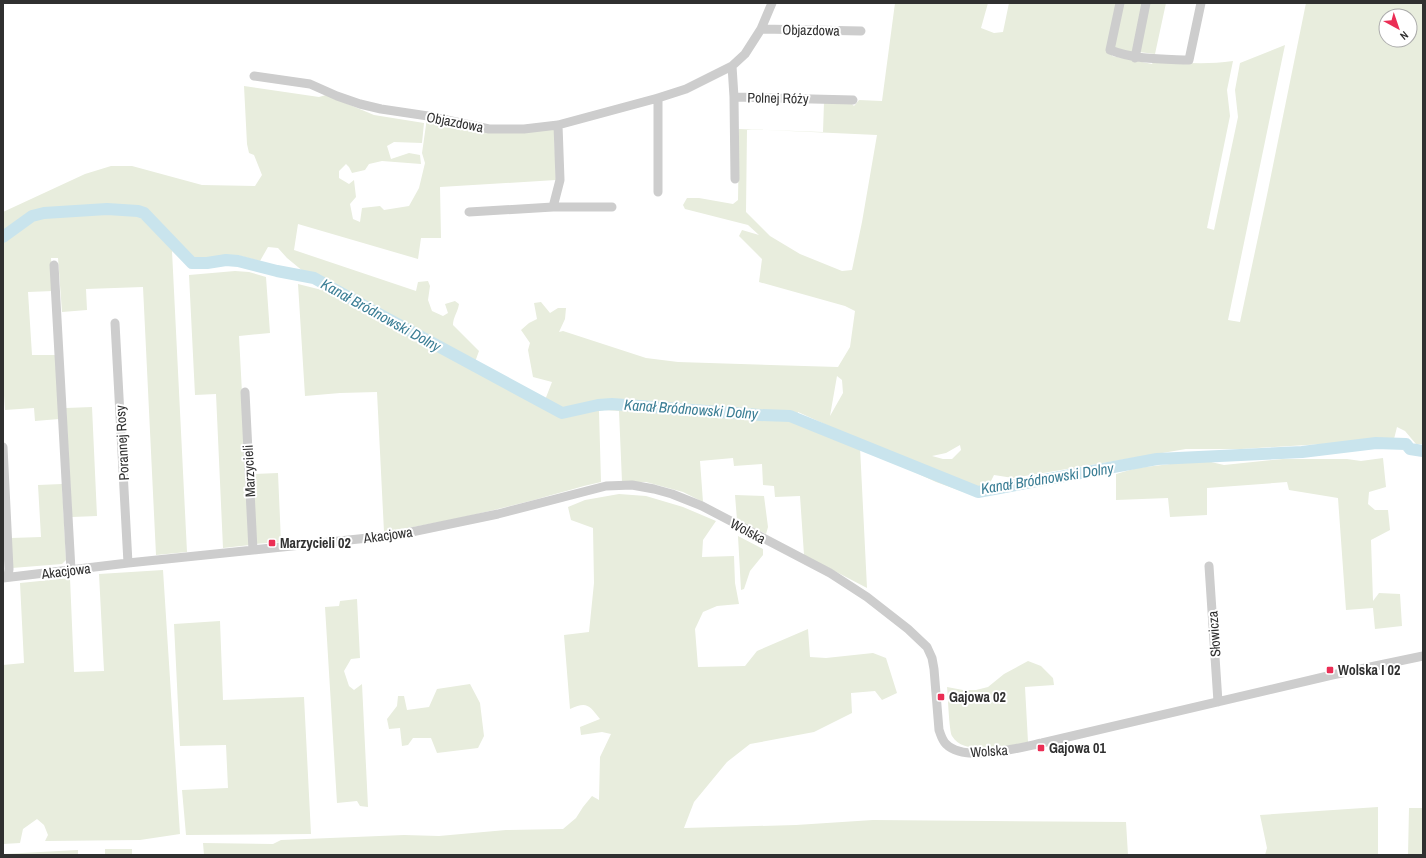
<svg xmlns="http://www.w3.org/2000/svg" width="1426" height="858" font-family="'Archivo Narrow',sans-serif">
<style>
.green{fill:#e8eddd;fill-rule:evenodd}
.lines{fill:none;stroke-linecap:round;stroke-linejoin:round}
.river{stroke:#c9e4ed;stroke-width:12}
.minor{stroke:#cdcdcd;stroke-width:9}
.poi-dot{fill:#eb2e55;stroke:#fff;stroke-width:1.5}
.labels{text-anchor:middle;dominant-baseline:central;stroke-width:4;stroke-linejoin:round;paint-order:stroke}
.street-label{font-size:14px;fill:#303030;stroke:#fff}
.poi-label{font-size:14px;font-weight:bold;fill:#303030;stroke:#fff;text-anchor:start}
.water-label{font-size:15px;font-style:italic;fill:#3b7e95;stroke:#fff}
</style>
<rect width="100%" height="100%" fill="#fff"/>
<path class="green" d="M895 3H988L981 28 994 33 1003 32 1009 3H1117L1112 56 1152 64 1154 60C1181 63 1205 65 1233 61L1227 90 1230 116 1207 228 1214 230 1238 117 1235 90 1240 63 1285 45 1228 320 1240 322 1267 195 1306 3H1423V444H1416L1405 431 1397 427 1394 439H1364L1339 443 1241 449H1186L1013 478 994 475 989 485 987 494H969L936 482 860 447 867 588 804 555 800 496 775 497 774 486 763 485 762 464 734 466 733 458 700 461 703 502 683 492 646 482H622L619 411 604 410 599 411 601 482C578 487 556 494 534 500 484 513 434 524 384 532L377 392 340 393 305 396 298 284 322 290 335 296 337 286 304 272 287 258 278 248 268 247 260 261 237 255 193 259 190 268 172 251 187 552 156 555 143 287 86 289 87 310 62 312 58 258H51L53 291 28 292 32 355H56L59 419 35 421 34 408 5 410 3 381V212L85 174 111 166H132L202 185 255 186 262 175 254 155 249 153 247 144 244 86 319 97 326 95 374 115 424 123 422 143 394 142 387 146 391 159 409 153 420 155 421 164 382 161 369 164 365 170 352 173 349 167 346 164 339 171V178L349 184 354 180 356 197 350 204 353 219 360 222 362 208 380 206 384 210 409 206 419 188 425 163 422 153 427 118 478 130 554 129 556 180 440 187 441 238H421L418 259 298 224 294 250 416 291 418 282 428 281 430 286 428 300 432 311 443 316 448 313 445 304 455 301 459 304C458 312 453 317 453 325L479 351 475 362 545 400 552 382 533 377 528 350 530 343 521 330 529 323 537 319 534 303 541 302 550 313 558 308H566L565 319 559 332 563 331 646 358 678 362 838 367 850 347 855 311 845 306 759 282 762 259 739 236 742 230 759 235 748 225 685 209 683 205 687 198H699L733 204 738 200 739 129 823 132 824 102H850L854 106 859 100 882 101ZM1386 16H1410V40H1386ZM747 129 877 135 862 222 852 270 842 271 800 254 770 236 746 212ZM837 376 842 380 843 393 830 416ZM798 412 860 440 859 447 796 421ZM960 445 961 450 952 459H943L932 456 946 453Z
M1123 3H1143L1132 53 1113 49Z
M1149 3H1166L1155 54 1139 52Z
M235 271 249 272 266 277 270 333 239 336 250 545 223 548 216 394 195 395 189 275Z
M92 407 97 516 72 517 66 408Z
M1383 458 1386 487 1369 492 1368 504 1375 510H1388L1390 530 1371 540 1373 601 1379 593 1400 594 1402 626 1375 629 1373 608 1346 610 1338 498 1289 490 1287 482 1207 488V515L1170 517 1168 498 1116 500V474L1137 468 1187 462H1211L1224 465 1283 459H1347L1361 461Z
M278 473 281 542 254 544 251 474Z
M62 484 66 560 62 564 12 568 11 538 41 537 38 485Z
M619 494 646 496 683 507 716 521 703 540 702 557 734 556 735 583 739 604 717 606 703 612 695 629 698 667 745 666 757 651 808 629 810 657 826 658 873 653 886 658 897 693 882 700 875 691 851 693 852 713 814 732 750 744 727 762 694 802 684 828 796 825 873 820 1126 822 1128 855H204L203 843 273 844 281 840 404 835 439 836 506 830 563 829 576 818 583 807 592 796 599 800 600 757 611 734 602 732 581 735 580 727 600 719C589 705 587 701 570 709L564 635 589 632 594 583 593 528 571 520 568 507 585 500Z
M735 495 764 496 768 527 766 534 737 520Z
M738 536 763 549V555L750 571 744 589 741 590Z
M163 570 180 834 140 840 45 841 48 835 44 825 37 819 23 829 20 843 3 844V665L24 663 20 583 70 578 74 672 104 671 99 574Z
M357 599 360 658 351 659 344 671 349 686 354 690 362 684 368 807 360 806 357 801 337 803 325 607 339 606 340 601Z
M220 621 223 700 304 697 311 834 186 835 182 790 228 788 226 745 180 746 174 624Z
M1028 661 1041 666 1053 678 1054 685 1025 687 1028 742C1009 746 964 757 952 736 949 731 948 695 947 687L963 690H976L988 687 1004 674Z
M470 684 480 703 484 736 478 748 437 753 431 738H413L408 745 402 746 400 728 389 729 387 719 397 706 398 696H404L407 710 429 707 437 689Z
M1378 807V855H1265L1267 848 1260 815Z
M1409 808H1423V855H1408Z
M105 849H132V855H105Z
M78 850V855H3V854Z"/>
<g class="lines">
<path class="river" d="M3 237 32 216 44 213 107 209 138 211 144 213 192 263H207L226 260 238 261 277 271 314 278 377 313 562 413 598 405 612 404 760 415 790 416 978 492 1157 459 1302 452 1376 443 1406 444 1410 449 1423 451"/>
<path class="minor" d="M1120 3 1110 50C1136 60 1162 59 1189 60L1201 3
M761 29 861 31
M1135 58 1146 3
M732 66 734 97 853 100
M254 76 310 84 337 96 360 104 381 109 428 116 489 129H524L558 125 658 98 686 89 732 66 745 54 761 29 772 3
M734 97 735 179
M658 192V98
M553 207 560 180 558 125
M469 212 553 207H612
M54 265 71 570
M115 323 128 563
M245 392 253 550
M3 447 9 569 8 577
M1209 566 1218 702
M3 578 128 563 397 535 498 514 606 486 632 485 654 489 672 494 702 506 830 573 867 597 908 629 927 647 932 658 934 669 939 730C941 735 942 740 946 744 965 763 1018 748 1042 743L1332 675 1423 656"/>
</g>
<g class="poi-dot">
<rect x="268" y="539" width="8" height="8" rx="2"/>
<rect x="1326" y="666" width="8" height="8" rx="2"/>
<rect x="937" y="693" width="8" height="8" rx="2"/>
<rect x="1037" y="744" width="8" height="8" rx="2"/>
</g>
<g class="labels">
<g class="street-label">
<text transform="translate(811 30) rotate(1)">Objazdowa</text>
<text transform="translate(778 98) rotate(1)">Polnej Róży</text>
<text transform="translate(455 122) rotate(11)">Objazdowa</text>
<text transform="translate(122 443) rotate(-93)">Porannej Rosy</text>
<text transform="translate(249 471) rotate(-93)">Marzycieli</text>
<text transform="translate(748 531) rotate(28)">Wolska</text>
<text transform="translate(388 535) rotate(-8)">Akacjowa</text>
<text transform="translate(66 571) rotate(-7)">Akacjowa</text>
<text transform="translate(1214 634) rotate(-94)">Słowicza</text>
<text transform="translate(989 751) rotate(-4)">Wolska</text>
</g>
<g class="poi-label">
<text x="280" y="543">Marzycieli 02</text>
<text x="1338" y="670">Wolska I 02</text>
<text x="949" y="697">Gajowa 02</text>
<text x="1049" y="748">Gajowa 01</text>
</g>
<g class="water-label">
<text transform="translate(381 315) rotate(29)">Kanał Bródnowski Dolny</text>
<text transform="translate(691 409) rotate(4)">Kanał Bródnowski Dolny</text>
<text transform="translate(1047 478) rotate(-9)">Kanał Bródnowski Dolny</text>
</g>
</g>
<rect width="1426" height="858" fill="none" stroke="#303030" stroke-width="8"/>
<g transform="translate(1398 28) rotate(140)"><circle r="19" fill="#ffffff" stroke="#acacac"/>
<path d="M0-3L7 15L0 10L-7 15Z" fill="#eb2e55"/>
<text y="-6" font-size="11" font-weight="bold" text-anchor="middle" fill="#303030">N</text>
</g>
</svg>
